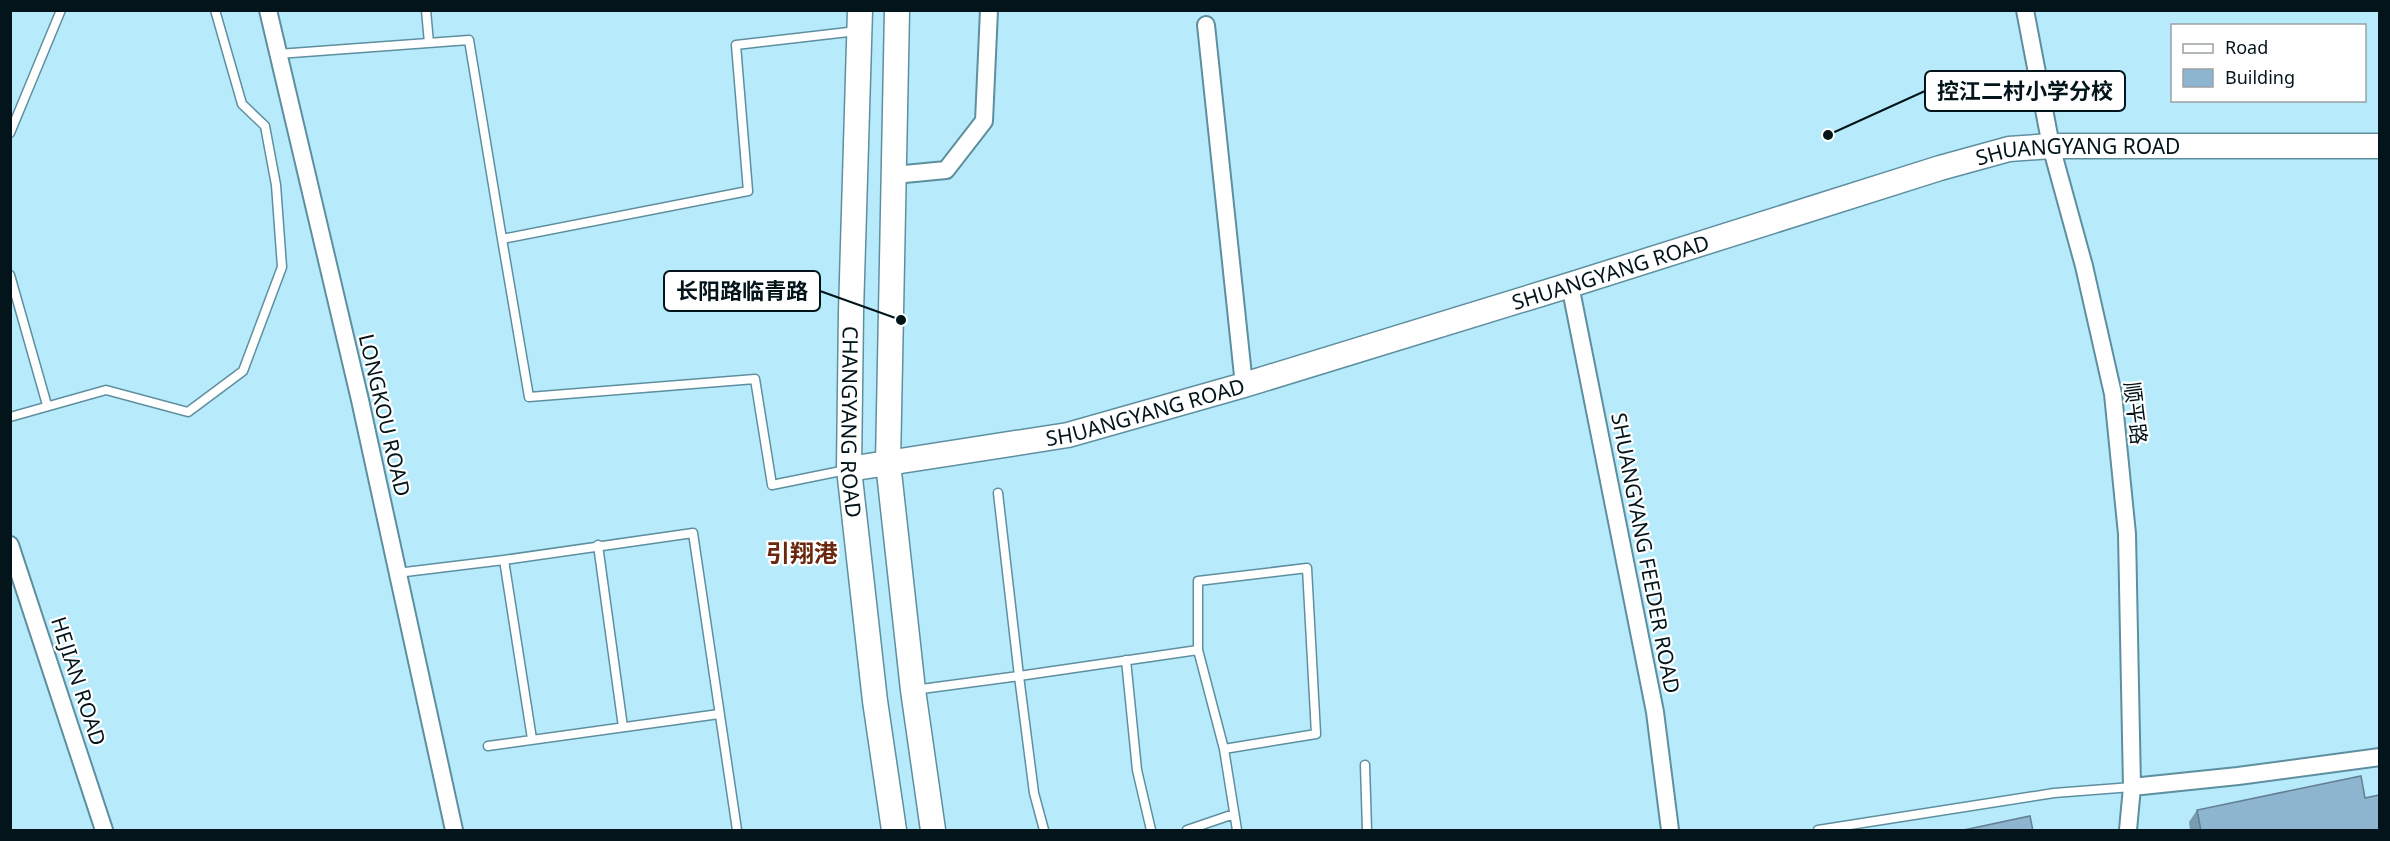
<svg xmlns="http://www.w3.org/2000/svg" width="2390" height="841" font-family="'Noto Sans','Noto Sans SC',sans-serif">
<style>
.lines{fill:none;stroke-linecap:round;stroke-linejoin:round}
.lane-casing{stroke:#5e8f9f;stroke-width:11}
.street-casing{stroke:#5e8f9f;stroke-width:20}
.secondary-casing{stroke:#5e8f9f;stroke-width:27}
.lane{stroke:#fff;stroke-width:8}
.street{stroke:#fff;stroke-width:16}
.secondary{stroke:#fff;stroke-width:24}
.wall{fill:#7a9cb3}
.building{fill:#8eb5d0;stroke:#637f92;stroke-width:1.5}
.labels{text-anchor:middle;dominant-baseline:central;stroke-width:4.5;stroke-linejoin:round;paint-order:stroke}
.street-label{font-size:21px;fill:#03151b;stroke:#fff}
.quarter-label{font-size:24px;font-weight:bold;fill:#6a280f;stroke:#fff}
.leader{fill:none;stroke:#03151b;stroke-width:2}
.callout-dot{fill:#03151b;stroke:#fff;stroke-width:2}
.callout{fill:#fff;stroke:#03151b;stroke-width:2}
.callout-label{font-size:22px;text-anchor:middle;font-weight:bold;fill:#03151b}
</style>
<rect width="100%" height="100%" fill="#b7ebfc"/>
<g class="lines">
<defs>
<path id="lane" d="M426 10 429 43
M278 54 469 40 502 239 748 191 736 45 857 31
M10 133 61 10
M502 239 529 397 755 379 772 485 846 470
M10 275 47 405
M10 417 106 390 188 412 243 371 282 267 276 185 265 126 242 104 215 10
M598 545 623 727
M504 560 532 739
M397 573 504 560 693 533 737 830
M1126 660 1137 770 1151 830
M914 690 1019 676 998 493
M488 746 719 714
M1224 749 1237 830
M1365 765 1367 830
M1044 830 1034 793 1019 676 1198 650V581L1307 568 1316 734 1224 749 1198 650
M1187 830 1234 814
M1818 830 2054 793 2132 787"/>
<path id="street" d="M268 10 360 400 454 830
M2025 10 2051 146 2084 266 2113 394 2127 534 2132 787 2128 830
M1206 25 1244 385
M894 175 946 170 984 121 989 10
M1570 285 1655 712 1670 830
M10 545 104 830
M2132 787 2238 776 2380 757"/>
<g id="secondary">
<path id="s1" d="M860 10 851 312 849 469 875 701 894 830"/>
<path d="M897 10 888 463 913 690 933 830"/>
<path id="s2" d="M849 469 1068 435 1244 385 1570 285 1940 168 2009 149 2051 146H2380"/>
</g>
</defs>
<use href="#lane" class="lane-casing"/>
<use href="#street" class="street-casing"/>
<use href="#secondary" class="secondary-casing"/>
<use href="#lane" class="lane"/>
<use href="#street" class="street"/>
<use href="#secondary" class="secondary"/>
</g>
<path class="wall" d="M2365 798 2379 831H2190L2189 822 2197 810Z"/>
<path class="building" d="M2361 776 2365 798 2379 795V831H2201L2197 810Z
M2030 816 2033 831H1959Z"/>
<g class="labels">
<g class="street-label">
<text stroke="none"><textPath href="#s2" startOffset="1274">SHUANGYANG ROAD</textPath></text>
<text stroke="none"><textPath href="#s2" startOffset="788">SHUANGYANG ROAD</textPath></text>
<text stroke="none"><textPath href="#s2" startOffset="302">SHUANGYANG ROAD</textPath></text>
<text transform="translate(2136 413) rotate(83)">顺平路</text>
<text transform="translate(385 415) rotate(77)">LONGKOU ROAD</text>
<text stroke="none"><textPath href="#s1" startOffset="412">CHANGYANG ROAD</textPath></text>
<text transform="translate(1646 553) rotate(79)">SHUANGYANG FEEDER ROAD</text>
<text transform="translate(79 681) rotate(72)">HEJIAN ROAD</text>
</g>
<g class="quarter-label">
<text x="802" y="552">引翔港</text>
</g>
</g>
<path class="leader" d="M1828 135L1925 91M901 320L820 291"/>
<g class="callout-dot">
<circle cx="1828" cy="135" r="6"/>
<circle cx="901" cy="320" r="6"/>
</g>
<g class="callout">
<rect x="1925" y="71" width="200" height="40" rx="6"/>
<rect x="664" y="271" width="156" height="40" rx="6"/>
</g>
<g class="callout-label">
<text x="2025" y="99">控江二村小学分校</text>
<text x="742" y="299">长阳路临青路</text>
</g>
<rect width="2390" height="841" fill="none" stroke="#03151b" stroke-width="24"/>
<rect x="2171" y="24" width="195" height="78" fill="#ffffff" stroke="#9aa1a4" stroke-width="1.5"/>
<rect x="2183" y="44" width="30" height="9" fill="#ffffff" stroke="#9aa1a4" stroke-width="1.5"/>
<text x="2225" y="54" font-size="18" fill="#03151b">Road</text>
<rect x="2183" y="69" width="30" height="18" fill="#8eb5d0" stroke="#9aa1a4" stroke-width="1.5"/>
<text x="2225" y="84" font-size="18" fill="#03151b">Building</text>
</svg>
